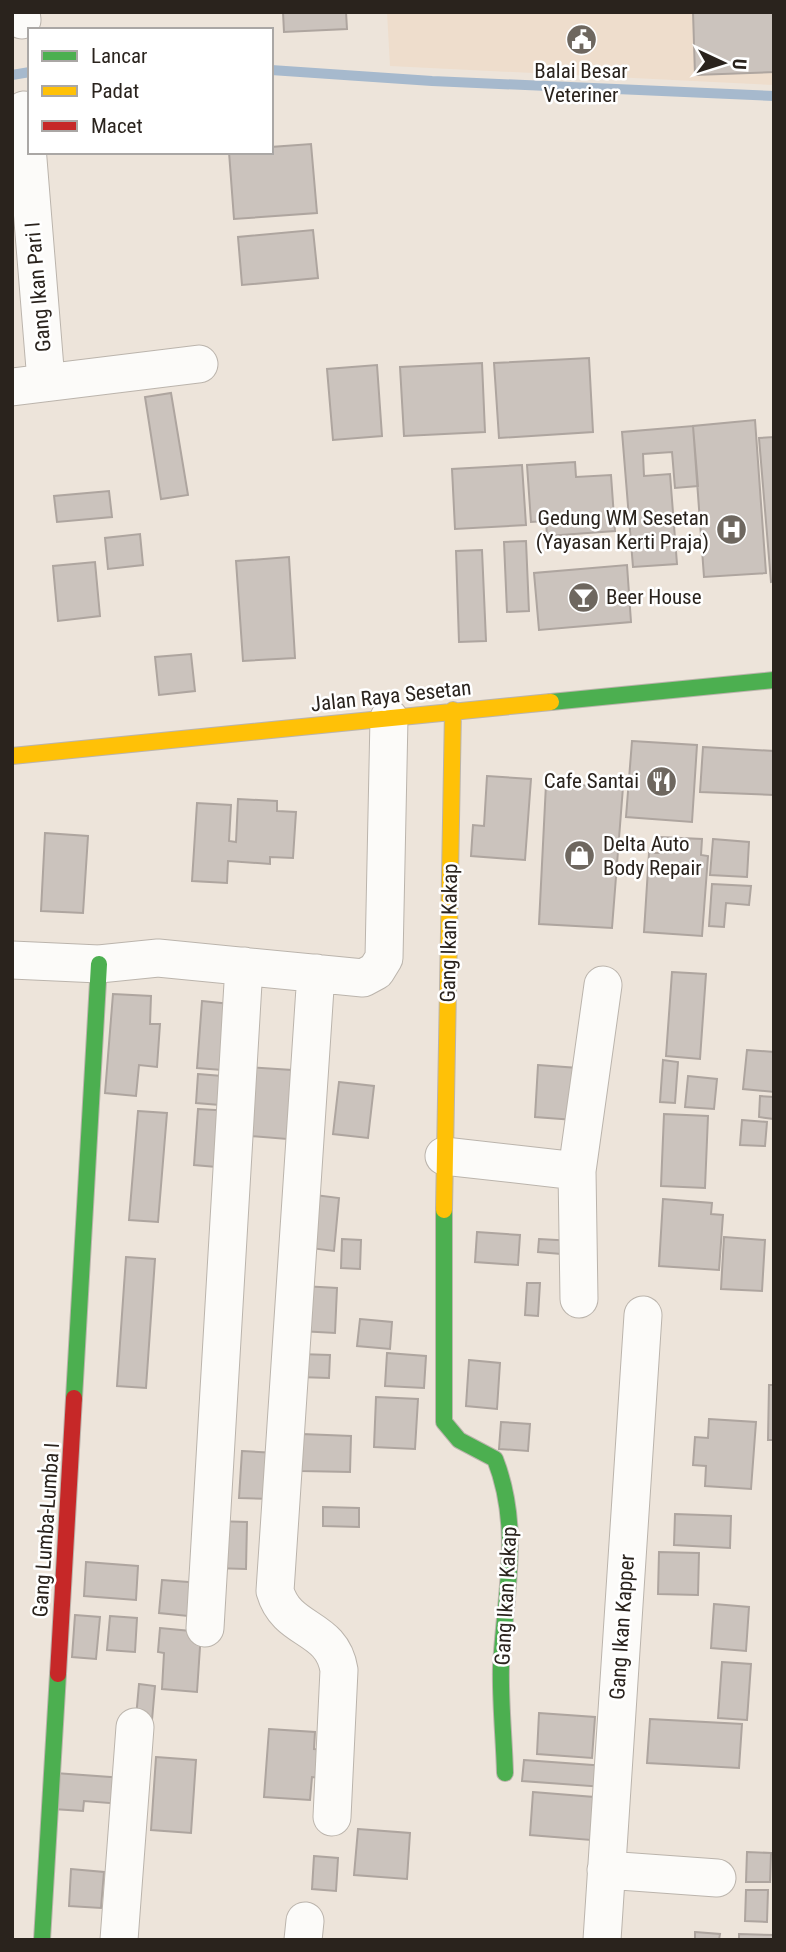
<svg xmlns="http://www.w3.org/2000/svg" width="786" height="1952" font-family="'Roboto Condensed',sans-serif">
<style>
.built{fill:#edc}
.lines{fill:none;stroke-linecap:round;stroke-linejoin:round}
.stream{stroke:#a6b9cd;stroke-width:10}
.building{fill:#cbc3bd;stroke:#aea59f;stroke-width:2}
.street-casing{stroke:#bbb4ac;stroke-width:39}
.fast-casing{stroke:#bbb4ac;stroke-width:18}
.slow-casing{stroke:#bbb4ac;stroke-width:18}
.jam-casing{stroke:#bbb4ac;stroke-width:18}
.street{stroke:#fcfbf9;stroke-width:37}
.fast{stroke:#4caf50;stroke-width:16}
.slow{stroke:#ffc107;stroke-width:16}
.jam{stroke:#c62828;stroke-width:16}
.labels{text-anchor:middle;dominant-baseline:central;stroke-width:5;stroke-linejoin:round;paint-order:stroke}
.poi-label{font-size:21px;fill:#2a231d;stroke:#fff;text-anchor:end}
.street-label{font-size:21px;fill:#2a231d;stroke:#fff}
</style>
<rect width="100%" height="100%" fill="#ede4da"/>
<path class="built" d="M387 12H774V85L390 66Z"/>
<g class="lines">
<path class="stream" d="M271 70 432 81 774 96
M12 75 30 72"/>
</g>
<path class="building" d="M283 12H346L347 29 284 32Z
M693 12H774V72L695 75Z
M311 144 317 213 234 219 229 152H271V147Z
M313 230 318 278 242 285 238 237Z
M589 358 593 432 499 438 494 363Z
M482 363 485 432 404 436 400 367Z
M377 365 382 436 333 440 327 369Z
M171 393 188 495 161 499 145 397Z
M755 420 766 573 704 577 693 426Z
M693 426 698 486 675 488 672 452 643 454 644 476 670 474 677 564 633 567 622 432Z
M774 437V581L771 582 759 438Z
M575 462 576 477 611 475 615 531 547 536 546 521 531 522 527 465Z
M522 465 526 525 455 529 452 469Z
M109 491 112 517 57 522 54 496Z
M140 534 143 565 108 569 105 538Z
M526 541 529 611 507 612 504 542Z
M482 550 486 641 459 642 456 551Z
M289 557 295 658 243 661 236 561Z
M95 562 100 616 58 621 53 566Z
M627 565 631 622 539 630 534 573Z
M191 654 195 691 159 695 155 657Z
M632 741 697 745 692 822 626 817Z
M703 747 774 751V795L700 792Z
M487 776 531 779 525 860 471 856 473 825 484 826Z
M546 784 623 787 612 928 539 924Z
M238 799 277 801V811L296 812 293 858 270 857V864L228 861 227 883 192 881 197 803 231 805 229 841 236 842Z
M45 833 88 836 83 913 41 911Z
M660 837 702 839 701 855 708 856 702 936 644 932 649 853H659Z
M713 839 749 842 747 877 710 875Z
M712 884 751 886 749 905 726 903 724 927 709 926Z
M672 972 706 974 700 1059 666 1056Z
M113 994 151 996 150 1024H160L157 1067 139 1065 136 1096 105 1093Z
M202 1001 240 1005 235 1071 197 1068Z
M747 1050 774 1052V1092L743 1089Z
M663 1060 678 1062 675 1103 660 1102Z
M538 1065 578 1068 574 1120 535 1117Z
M245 1067 292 1070 287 1139 239 1135Z
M198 1074 234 1077 232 1106 196 1103Z
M688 1076 717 1079 714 1109 685 1107Z
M339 1082 374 1086 368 1138 333 1134Z
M760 1096 774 1097V1119L759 1117Z
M198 1109 232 1111 228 1168 194 1165Z
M138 1111 167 1113 158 1222 129 1220Z
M664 1114 708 1116 705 1188 661 1186Z
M742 1120 767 1122 765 1146 740 1145Z
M315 1195 339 1198 334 1251 310 1248Z
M663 1199 712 1203 711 1214 723 1215 719 1270 659 1266Z
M477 1232 520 1235 518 1265 475 1262Z
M724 1237 765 1240 762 1291 721 1289Z
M342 1239 361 1240 360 1269 341 1268Z
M539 1239 574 1241 573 1255 538 1252Z
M126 1257 155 1259 146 1388 117 1386Z
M527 1283H540L538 1316 525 1315Z
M302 1286 337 1288 335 1333 300 1331Z
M360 1319 392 1322 390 1349 357 1346Z
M387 1353 426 1356 424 1388 385 1386Z
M299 1354 330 1355 329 1378 298 1377Z
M469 1360 500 1363 497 1409 466 1406Z
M769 1385H774V1440H768Z
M376 1397 418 1399 415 1449 374 1447Z
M709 1419 756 1422 751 1489 705 1486 706 1466 693 1465 695 1437 708 1438Z
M501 1422 530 1424 528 1451 499 1449Z
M302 1434 351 1436 350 1472 301 1471Z
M242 1451 276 1453 274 1499 239 1498Z
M323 1507 359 1508V1527L323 1526Z
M675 1514 731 1516 730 1548 674 1545Z
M215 1521 247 1522 246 1569 213 1568Z
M659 1552 699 1553 698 1595 658 1594Z
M86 1562 138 1566 136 1600 84 1596Z
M162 1580 201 1583 198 1617 159 1613Z
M714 1604 749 1607 746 1651 711 1648Z
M75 1615 100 1617 96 1659 72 1657Z
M110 1616 137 1618 135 1652 107 1650Z
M160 1628 201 1632 197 1692 162 1689 164 1653 158 1652Z
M722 1662 751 1664 747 1720 718 1718Z
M139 1684 155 1686 152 1720 136 1718Z
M539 1713 595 1717 592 1758 537 1754Z
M650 1719 742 1724 739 1768 647 1763Z
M269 1729 315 1732 314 1749 330 1750 328 1779 312 1777 310 1800 264 1797Z
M156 1757 196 1760 191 1833 151 1830Z
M524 1760 606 1766 604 1787 522 1781Z
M55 1773 124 1778 122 1804 84 1801 83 1811 53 1809Z
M533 1792 594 1797 591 1840 530 1835Z
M358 1829 410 1833 407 1879 354 1875Z
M747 1852 771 1853 770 1882H746Z
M314 1856 338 1858 336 1891 312 1889Z
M71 1869 104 1872 101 1908 69 1906Z
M746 1890H768L767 1922 745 1921Z
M695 1932 720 1934 719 1940H695Z
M739 1934 774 1935V1940H739Z"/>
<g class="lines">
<defs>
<path id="street" d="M21 12 22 20
M24 110 46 381
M12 387 199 364
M12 960 99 964 158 958 363 978 376 971 384 958 389 718
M316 973 275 1591C287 1633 332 1625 339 1670L332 1817
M444 1156 577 1171
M579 1299 577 1171 603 985
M205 1628 244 966
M606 1870 717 1878
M119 1940 135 1727
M303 1940 305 1921
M602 1940 643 1315"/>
<path id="fast" d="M551 702 774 680
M444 1210V1422L459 1440 495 1459C522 1528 505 1594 501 1666 500 1701 504 1737 505 1773
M74 1398 99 964
M42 1940 58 1674"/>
<path id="slow" d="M12 756 551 702
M444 1210 453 710"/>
<path id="jam" d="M58 1674 74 1398"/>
</defs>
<use href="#street" class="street-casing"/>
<use href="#fast" class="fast-casing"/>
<use href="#slow" class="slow-casing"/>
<use href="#jam" class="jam-casing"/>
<use href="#street" class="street"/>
<use href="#fast" class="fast"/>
<use href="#slow" class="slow"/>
<use href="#jam" class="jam"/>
</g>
<defs>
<symbol id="civic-disc" viewBox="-11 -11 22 22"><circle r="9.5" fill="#6e675f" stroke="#fff"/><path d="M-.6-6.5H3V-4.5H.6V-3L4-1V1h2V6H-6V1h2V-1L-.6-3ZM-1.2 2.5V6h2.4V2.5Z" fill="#fff"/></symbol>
<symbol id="hospital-disc" viewBox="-11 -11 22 22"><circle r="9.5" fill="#6e675f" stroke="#fff"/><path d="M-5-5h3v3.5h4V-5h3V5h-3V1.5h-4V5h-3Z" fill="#fff"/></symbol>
<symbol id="bar-disc" viewBox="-11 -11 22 22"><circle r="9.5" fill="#6e675f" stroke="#fff"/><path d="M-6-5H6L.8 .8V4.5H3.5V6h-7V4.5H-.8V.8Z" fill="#fff"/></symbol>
<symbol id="restaurant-disc" viewBox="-11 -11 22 22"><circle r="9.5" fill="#6e675f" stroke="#fff"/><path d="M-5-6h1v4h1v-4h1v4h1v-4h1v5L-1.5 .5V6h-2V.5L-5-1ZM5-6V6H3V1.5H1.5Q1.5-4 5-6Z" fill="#fff"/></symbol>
<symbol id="shop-disc" viewBox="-11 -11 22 22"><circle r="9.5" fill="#6e675f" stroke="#fff"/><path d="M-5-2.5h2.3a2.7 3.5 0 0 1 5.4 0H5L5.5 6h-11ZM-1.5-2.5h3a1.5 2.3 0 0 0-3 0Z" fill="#fff"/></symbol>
</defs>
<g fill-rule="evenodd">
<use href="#civic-disc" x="564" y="22" width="35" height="35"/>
<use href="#hospital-disc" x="714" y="512" width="35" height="35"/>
<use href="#bar-disc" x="566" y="580" width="35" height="35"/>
<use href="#restaurant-disc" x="644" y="764" width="35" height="35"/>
<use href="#shop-disc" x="562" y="838" width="35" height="35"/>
</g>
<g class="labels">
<g class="poi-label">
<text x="581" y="71" text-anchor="middle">Balai Besar<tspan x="581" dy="24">Veteriner</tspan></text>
<text x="709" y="518">Gedung WM Sesetan<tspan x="709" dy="24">(Yayasan Kerti Praja)</tspan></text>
<text x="606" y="597" text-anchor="start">Beer House</text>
<text x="639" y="781">Cafe Santai</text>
<text x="603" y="844" text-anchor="start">Delta Auto<tspan x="603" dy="24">Body Repair</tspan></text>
</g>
<g class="street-label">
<text transform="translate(38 287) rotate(-95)">Gang Ikan Pari I</text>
<text transform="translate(391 696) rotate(-6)">Jalan Raya Sesetan</text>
<text transform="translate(449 933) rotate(-89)">Gang Ikan Kakap</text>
<text transform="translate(46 1530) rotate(-86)">Gang Lumba-Lumba I</text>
<text transform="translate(506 1596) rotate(-87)">Gang Ikan Kakap</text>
<text transform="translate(622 1627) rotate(-86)">Gang Ikan Kapper</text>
</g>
</g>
<rect width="786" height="1952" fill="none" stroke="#2a231d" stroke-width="28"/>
<rect x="28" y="28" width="245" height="126" fill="#ffffff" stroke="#aaa7a5" stroke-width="2"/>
<rect x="42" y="51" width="35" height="10" fill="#4caf50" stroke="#aaa7a5" stroke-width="2"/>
<text x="91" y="63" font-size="21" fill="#2a231d">Lancar</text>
<rect x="42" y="86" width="35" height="10" fill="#ffc107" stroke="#aaa7a5" stroke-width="2"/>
<text x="91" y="98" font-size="21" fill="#2a231d">Padat</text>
<rect x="42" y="121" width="35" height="10" fill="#c62828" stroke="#aaa7a5" stroke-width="2"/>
<text x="91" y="133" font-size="21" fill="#2a231d">Macet</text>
<g transform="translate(723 63) rotate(94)" stroke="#ffffff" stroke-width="5" paint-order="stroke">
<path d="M0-5L12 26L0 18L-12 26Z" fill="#2a231d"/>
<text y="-10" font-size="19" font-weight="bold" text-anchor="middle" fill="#2a231d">U</text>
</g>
</svg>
